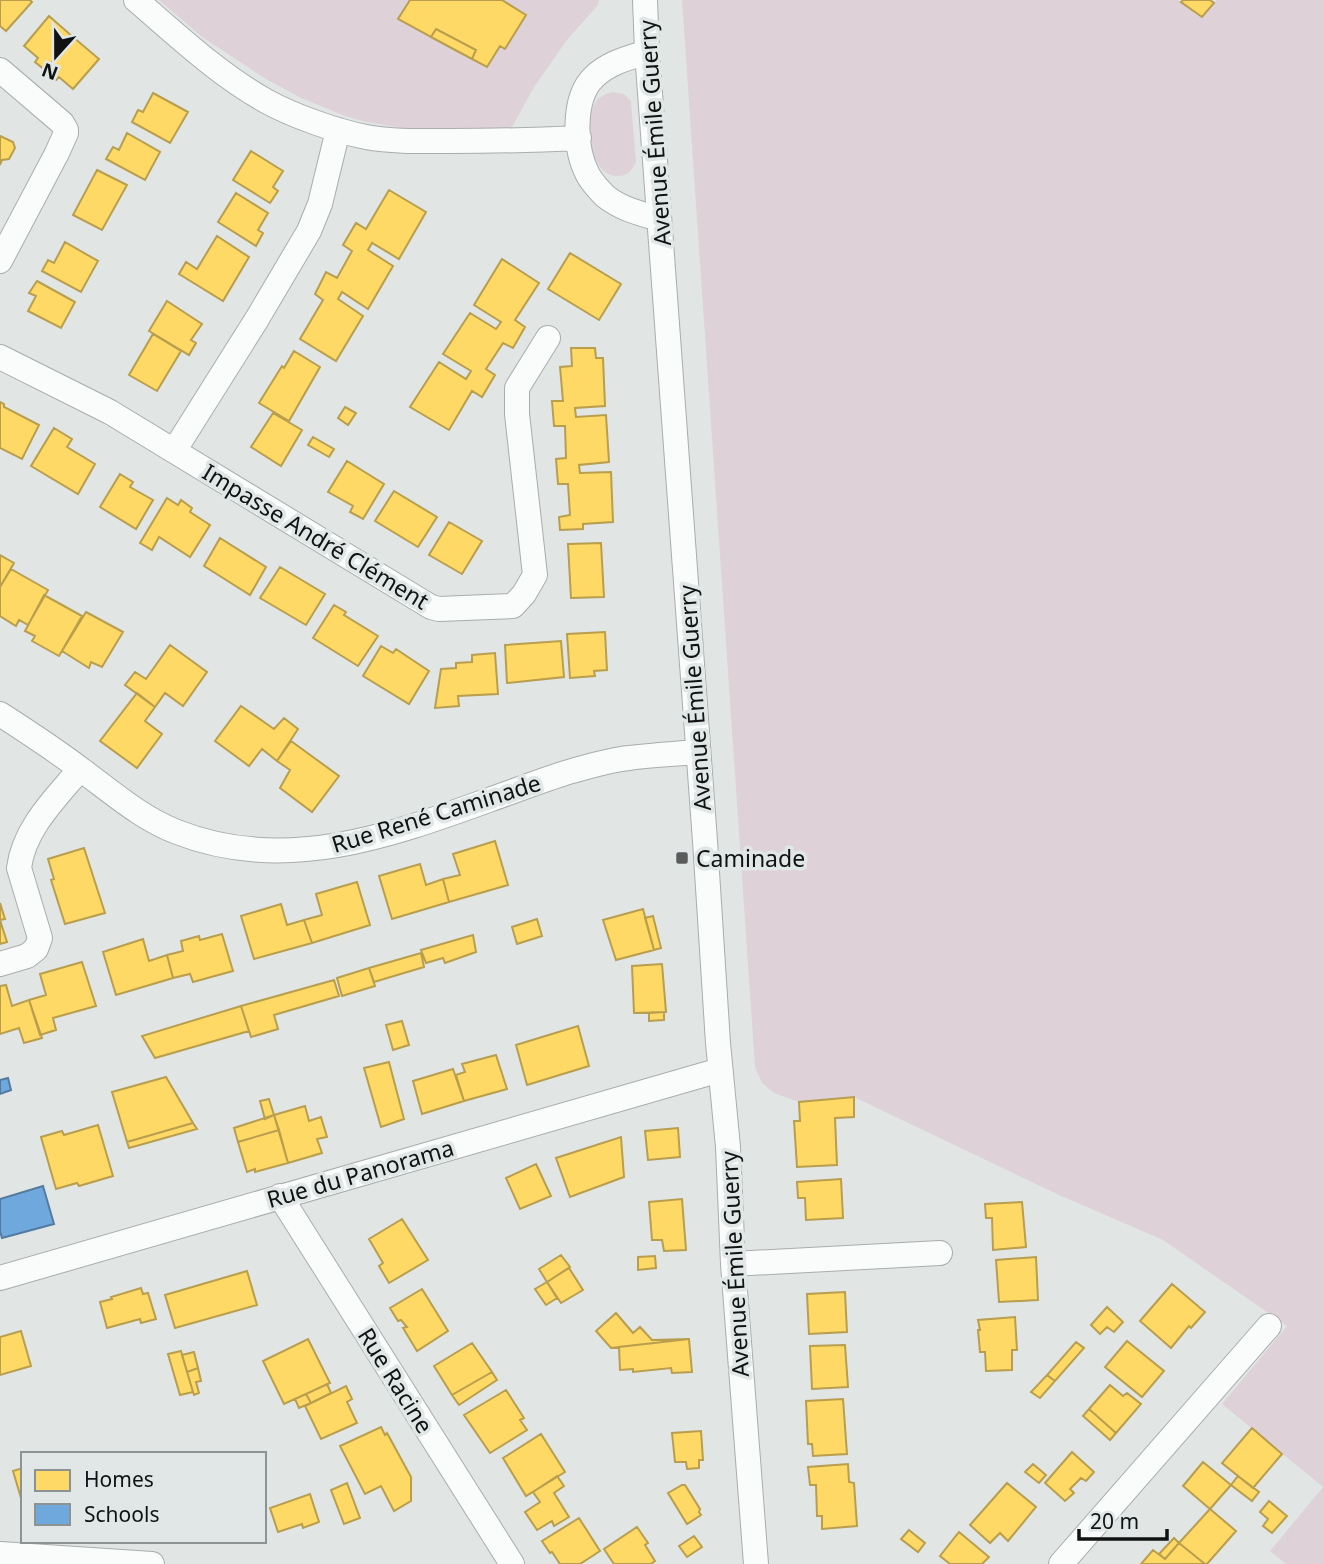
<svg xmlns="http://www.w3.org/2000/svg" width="1324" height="1564" font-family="'Noto Sans',sans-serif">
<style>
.green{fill:#ded2d8}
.homes{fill:#ffd966;stroke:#b89e4d;stroke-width:2}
.schools{fill:#6fa8dc;stroke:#537ba0;stroke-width:2}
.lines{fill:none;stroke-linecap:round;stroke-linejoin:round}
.street-casing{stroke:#a9adac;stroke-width:26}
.street{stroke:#fafbfb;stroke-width:24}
.poi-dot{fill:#5a5d5c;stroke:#e0e7e6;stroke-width:2.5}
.labels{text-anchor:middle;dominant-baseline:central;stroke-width:7;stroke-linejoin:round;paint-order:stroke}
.street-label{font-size:23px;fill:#111313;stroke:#e0e7e6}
.poi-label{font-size:23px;fill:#111313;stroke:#e0e7e6;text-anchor:start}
</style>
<rect width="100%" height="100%" fill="#e1e6e5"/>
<path class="green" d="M159 0H599L598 5 567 40 534 87 510 131 403 128 366 122 345 116 301 98 266 79 202 37Z
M682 0H1178L1201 17 1217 0H1324V1564H1286L1270 1551 1323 1487 1222 1404 1287 1326 1163 1240 1059 1195 854 1097 799 1102 774 1093 762 1083 755 1067Z
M613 92 624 94 631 101 636 162C633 169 629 175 620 176 589 179 583 123 595 103 599 96 606 94 613 92Z"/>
<path class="homes" d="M0 0H30L32 2 6 31 0 26Z
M410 0H502L526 15 505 49 500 46 487 67 472 59 476 50 436 29 431 37 398 19Z
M1183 0H1210L1214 3 1202 17 1181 2Z
M49 16 73 37 45 70 35 62 38 58 24 46Z
M436 29 476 50 472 59 431 37Z
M73 37 99 59 73 89 59 77 56 80 45 70Z
M153 93 188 112 170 143 132 122 138 110 143 112Z
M127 133 160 152 145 180 106 159 113 147 119 150Z
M0 136 13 142 15 148 9 159 2 160 0 165Z
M251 151 283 171 273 187 278 191 270 203 233 180Z
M97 170 127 185 102 230 73 215Z
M389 190 426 212 399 259 372 243 368 250 393 266 368 309 342 292 338 299 363 316 336 361 300 339 323 300 315 294 326 272 337 278 352 251 343 245 356 223 366 229Z
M236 193 268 213 258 230 263 233 256 246 218 222Z
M217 236 249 257 223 301 179 274 186 262 197 269Z
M65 242 98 261 81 292 42 271 48 260 54 263Z
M570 253 621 284 599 320 548 289Z
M502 259 539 283 515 320 525 327 513 348 503 343 486 369 495 375 482 397 472 391 449 430 410 407 439 362 466 379 471 371 443 354 470 313 496 329 501 322 474 305Z
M37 281 75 302 61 328 28 311 36 296 29 293Z
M167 301 202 324 191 340 196 343 189 355 149 331Z
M153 334 181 351 157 391 129 375Z
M571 348H595L596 358H603L605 406 575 408 576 417 606 415 609 462 579 465 580 473 611 472 613 522 583 524V529L560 530 559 517 570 515 568 484H558L556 459 566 458 565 426H554L552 401H563L560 367 572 366Z
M294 351 320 367 289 421 259 403 282 366 284 368Z
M0 402 4 404V407L39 425 22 459 0 448Z
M345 407 356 413 348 425 338 418Z
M273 413 302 430 281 466 251 447Z
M54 428 72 439 67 447 95 464 78 494 31 466Z
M313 437 334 449 329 457 308 445Z
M347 461 384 484 363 519 350 512 353 506 328 492Z
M120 474 133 482 130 487 153 500 136 529 100 507Z
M394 491 437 517 418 547 375 521Z
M167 498 178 505 181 500 192 508 190 512 210 525 190 557 159 537 152 550 140 543Z
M449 522 482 541 462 574 429 555Z
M220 538 266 567 250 595 204 566Z
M601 543 604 597 571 598 568 544Z
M0 555 14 563 0 587Z
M280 567 325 594 306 625 260 598Z
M11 569 48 590 28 625 19 620 16 626 0 616V587Z
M44 595 82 616 59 656 32 641 35 636 25 631Z
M334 605 346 612 344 615 378 636 358 666 313 638Z
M86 612 123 632 102 667 91 662 89 668 62 651Z
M605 632 607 670 594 671 595 676 570 678 567 634Z
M561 641 564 677 507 683 505 645Z
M170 645 207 672 183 706 165 693 155 707 125 685 135 672 146 679Z
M381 646 393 653 396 649 429 671 409 704 363 676Z
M495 653 498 694 458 696 459 706 435 708 441 669 456 668V663L472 662V655Z
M137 693 155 707 145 721 162 734 137 768 100 741Z
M241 706 274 729 284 718 298 729 277 761 262 749 249 766 215 741Z
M291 741 339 776 312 812 280 788 290 770 277 761Z
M495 841 508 885 449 902 443 879 460 875 453 854Z
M84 848 105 913 65 924 51 880 54 879 48 859Z
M420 864 426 885 443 879 449 902 392 919 379 876Z
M357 882 370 925 312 943 304 920 322 915 316 894Z
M0 903 5 919 0 920 7 942 0 944Z
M281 904 287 925 304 920 312 943 254 959 241 916Z
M643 909 654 950 616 960 603 920Z
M653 916 661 948 654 950 645 918Z
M537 919 542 936 517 944 512 927Z
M222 934 233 971 193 982 190 974 173 978 167 955 183 951 181 941 199 936 200 940Z
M473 935 476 952 445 963 443 958 426 963 421 950Z
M143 939 149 961 167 955 173 978 116 995 103 952Z
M421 953 424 967 374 982 369 968Z
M82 962 96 1006 53 1018 56 1030 40 1035 29 1000 46 995 40 974Z
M662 964 666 1012 634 1013 632 966Z
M369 968 375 986 342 996 337 978Z
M334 980 339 996 274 1015 278 1029 251 1037 241 1006Z
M6 985 12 1006 29 1000 42 1038 24 1043 19 1028 0 1034V986Z
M241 1006 249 1031 155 1058 142 1036Z
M664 1012V1020L649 1021V1013Z
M402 1021 409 1045 393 1050 386 1025Z
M578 1026 589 1066 527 1085 516 1045Z
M496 1055 507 1089 464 1101 456 1075 465 1072 462 1064Z
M389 1062 404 1119 381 1127 364 1068Z
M453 1069 464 1101 422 1114 413 1081Z
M166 1077 193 1123 127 1142 112 1092Z
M854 1097V1117L835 1118 837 1165 797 1167 794 1121H800L799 1102Z
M269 1099 274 1115 265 1119 260 1101Z
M305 1106 309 1121 321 1117 327 1137 317 1139 322 1153 288 1163 274 1115Z
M274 1115 279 1130 238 1142 234 1128Z
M193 1123 197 1129 129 1148 127 1142Z
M98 1125 113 1176 79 1186 77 1183 56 1189 41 1137 62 1131 64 1135Z
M678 1128 680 1157 648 1160 645 1131Z
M279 1130 288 1163 255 1172V1169L247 1172 238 1142Z
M621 1137 624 1177 570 1197 556 1158Z
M536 1164 551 1196 520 1209 506 1178Z
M841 1179 843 1218 806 1220 805 1198H798L797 1182Z
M682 1199 686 1250 664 1251 662 1240H652L649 1202Z
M1022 1202 1026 1247 993 1250 992 1218H986L985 1204Z
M402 1219 428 1260 389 1283 379 1266 383 1263 369 1239Z
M561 1255 570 1267 547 1282 539 1269Z
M655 1256 656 1268 638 1270V1257Z
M1036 1257 1038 1300 999 1302 996 1260Z
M569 1268 583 1290 561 1303 547 1282Z
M247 1271 257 1305 175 1328 165 1295Z
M547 1282 557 1298 546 1305 535 1289Z
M1172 1284 1205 1312 1191 1328 1189 1326 1171 1348 1140 1321Z
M141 1288 143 1294 148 1293 156 1319 141 1323 140 1319 107 1328 100 1302 112 1299 111 1297Z
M422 1289 448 1331 417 1351 403 1328 407 1327 401 1320 398 1321 390 1308Z
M845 1292 847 1332 809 1334 807 1294Z
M1107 1307 1123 1322 1114 1332 1107 1327 1100 1334 1091 1325Z
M616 1313 633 1333 640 1327 652 1340 689 1339 611 1348 596 1331Z
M1015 1317 1017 1350H1012V1370L986 1371 985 1352H980L978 1330H980L978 1320Z
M21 1331 31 1366 0 1375V1337Z
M308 1339 330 1383 284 1404 263 1361Z
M689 1339 692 1372 672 1373 671 1368 633 1372V1369L620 1370 619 1347Z
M1127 1341 1164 1371 1142 1397 1105 1367Z
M1076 1342 1084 1348 1055 1381 1047 1375Z
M472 1343 492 1372 452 1395 434 1366Z
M845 1345 848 1387 812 1389 810 1346Z
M181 1351 193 1392 180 1395 168 1354Z
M194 1352 198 1368 187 1372 182 1355Z
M198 1368 201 1381 196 1382 199 1393 194 1395 187 1372Z
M492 1372 497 1380 459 1405 452 1395Z
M1047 1375 1055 1381 1040 1398 1031 1392Z
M327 1384 331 1393 311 1403 306 1394Z
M1110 1385 1123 1396 1127 1393 1141 1404 1116 1433 1089 1409Z
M346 1386 352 1399 347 1402 357 1423 321 1439 305 1406Z
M506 1390 524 1418 520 1420 527 1430 490 1453 464 1415Z
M306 1394 311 1403 299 1408 295 1399Z
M843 1399 847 1454 813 1456 812 1444H808L806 1401Z
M1089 1409 1116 1433 1110 1440 1083 1416Z
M381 1427 385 1435 387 1433 411 1477V1501L394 1511 381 1486 365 1494 340 1446Z
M1252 1428 1282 1454 1253 1488 1222 1463Z
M701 1431 703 1460H699V1468L687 1469 686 1462H675L672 1433Z
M541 1434 565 1472 526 1496 503 1458Z
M1072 1452 1094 1472 1086 1481 1081 1478 1070 1489 1074 1493 1065 1501 1045 1483Z
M1203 1462 1231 1485 1210 1509 1183 1486Z
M848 1464 849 1482 854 1483 857 1526 822 1529V1516H817L816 1485H810L808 1467Z
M1033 1464 1046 1475 1039 1483 1025 1472Z
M23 1468V1505L13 1471Z
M557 1476 564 1486 554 1493 569 1517 554 1526 552 1521 537 1530 525 1512 540 1502 533 1492Z
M1238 1476 1259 1492 1252 1501 1231 1485Z
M347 1483 360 1518 344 1524 331 1490Z
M1007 1483 1036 1507 1008 1541 1000 1533 990 1543 970 1525Z
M682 1485H685L700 1509 699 1512 701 1515 687 1524 668 1493Z
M310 1494 319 1522 303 1528 302 1524 278 1532 270 1508Z
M1269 1501 1287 1516 1272 1533 1263 1526 1268 1519 1260 1512Z
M1210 1509 1236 1531 1207 1564H1205L1179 1543Z
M579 1518 600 1551 580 1564H560L552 1552 550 1553 542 1541Z
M637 1527 648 1543 645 1545 655 1561 651 1564H614L604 1549Z
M909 1530 925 1543 918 1552 901 1539Z
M959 1532 989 1557 982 1564H950L940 1556Z
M694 1536 702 1547 687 1557 679 1546Z
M1174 1538 1179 1543 1165 1559 1159 1554Z
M1179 1543 1205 1564H1141L1153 1550 1165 1559Z"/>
<path class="schools" d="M8 1078 11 1090 0 1094V1080Z
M43 1186 54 1224 2 1238 0 1231V1199Z"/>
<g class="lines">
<defs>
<path id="street" d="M136 0C178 36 218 74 266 101 293 116 336 131 366 137 394 142 423 141 451 141 494 141 536 140 579 138
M645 0 647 52 705 841 718 1043 728 1147 733 1264 756 1564
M647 52C628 58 608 63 594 77 572 98 574 149 588 175 592 182 599 190 605 196 621 209 639 213 659 219
M0 70 62 123 66 130V133L57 153 0 261
M0 357 110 412 431 607 439 609 513 606 524 594 535 575 517 414V388L548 338
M174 451 257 319 309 231 320 204 338 130
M0 714C28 732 57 751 83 771 113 793 141 818 177 832 292 877 402 831 511 792 531 785 551 777 572 771 590 766 610 760 629 758 651 755 675 754 697 752
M0 964 27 956 36 949 40 938 19 868C24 828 56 798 80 769
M280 1196 512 1564
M733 1264 940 1253
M0 1278 720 1070
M0 1554 152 1564
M1061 1564 1269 1326"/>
</defs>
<use href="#street" class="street-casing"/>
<use href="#street" class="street"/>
</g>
<rect class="poi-dot" x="675" y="851" width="14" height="14" rx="3.5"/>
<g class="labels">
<g class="street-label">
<text transform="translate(654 133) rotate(-94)">Avenue Émile Guerry</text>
<text transform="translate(316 536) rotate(31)">Impasse André Clément</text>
<text transform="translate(694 698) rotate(-94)">Avenue Émile Guerry</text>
<text transform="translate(436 813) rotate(-17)">Rue René Caminade</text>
<text transform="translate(360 1173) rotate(-16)">Rue du Panorama</text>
<text transform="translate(734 1264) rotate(-93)">Avenue Émile Guerry</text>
<text transform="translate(396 1380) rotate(58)">Rue Racine</text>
</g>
<g class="poi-label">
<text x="696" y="858">Caminade</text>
</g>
</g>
<rect x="21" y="1452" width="245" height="91" fill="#e0e7e6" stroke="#8d9292" stroke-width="2"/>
<rect x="35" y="1470" width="35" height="21" fill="#ffd966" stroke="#8d9292" stroke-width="2"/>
<text x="84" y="1487" font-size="21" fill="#111313">Homes</text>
<rect x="35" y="1504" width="35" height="21" fill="#6fa8dc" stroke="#8d9292" stroke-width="2"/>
<text x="84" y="1522" font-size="21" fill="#111313">Schools</text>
<g transform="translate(56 56) rotate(201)" stroke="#e0e7e6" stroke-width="5" paint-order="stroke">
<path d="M0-5L12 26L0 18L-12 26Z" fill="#111313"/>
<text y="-10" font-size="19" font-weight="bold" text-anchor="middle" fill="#111313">N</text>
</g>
<path d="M1079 1529v10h88v-10" fill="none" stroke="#111313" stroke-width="3.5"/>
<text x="1090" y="1529" font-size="21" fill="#111313" stroke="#e0e7e6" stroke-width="5" paint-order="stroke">20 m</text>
</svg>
